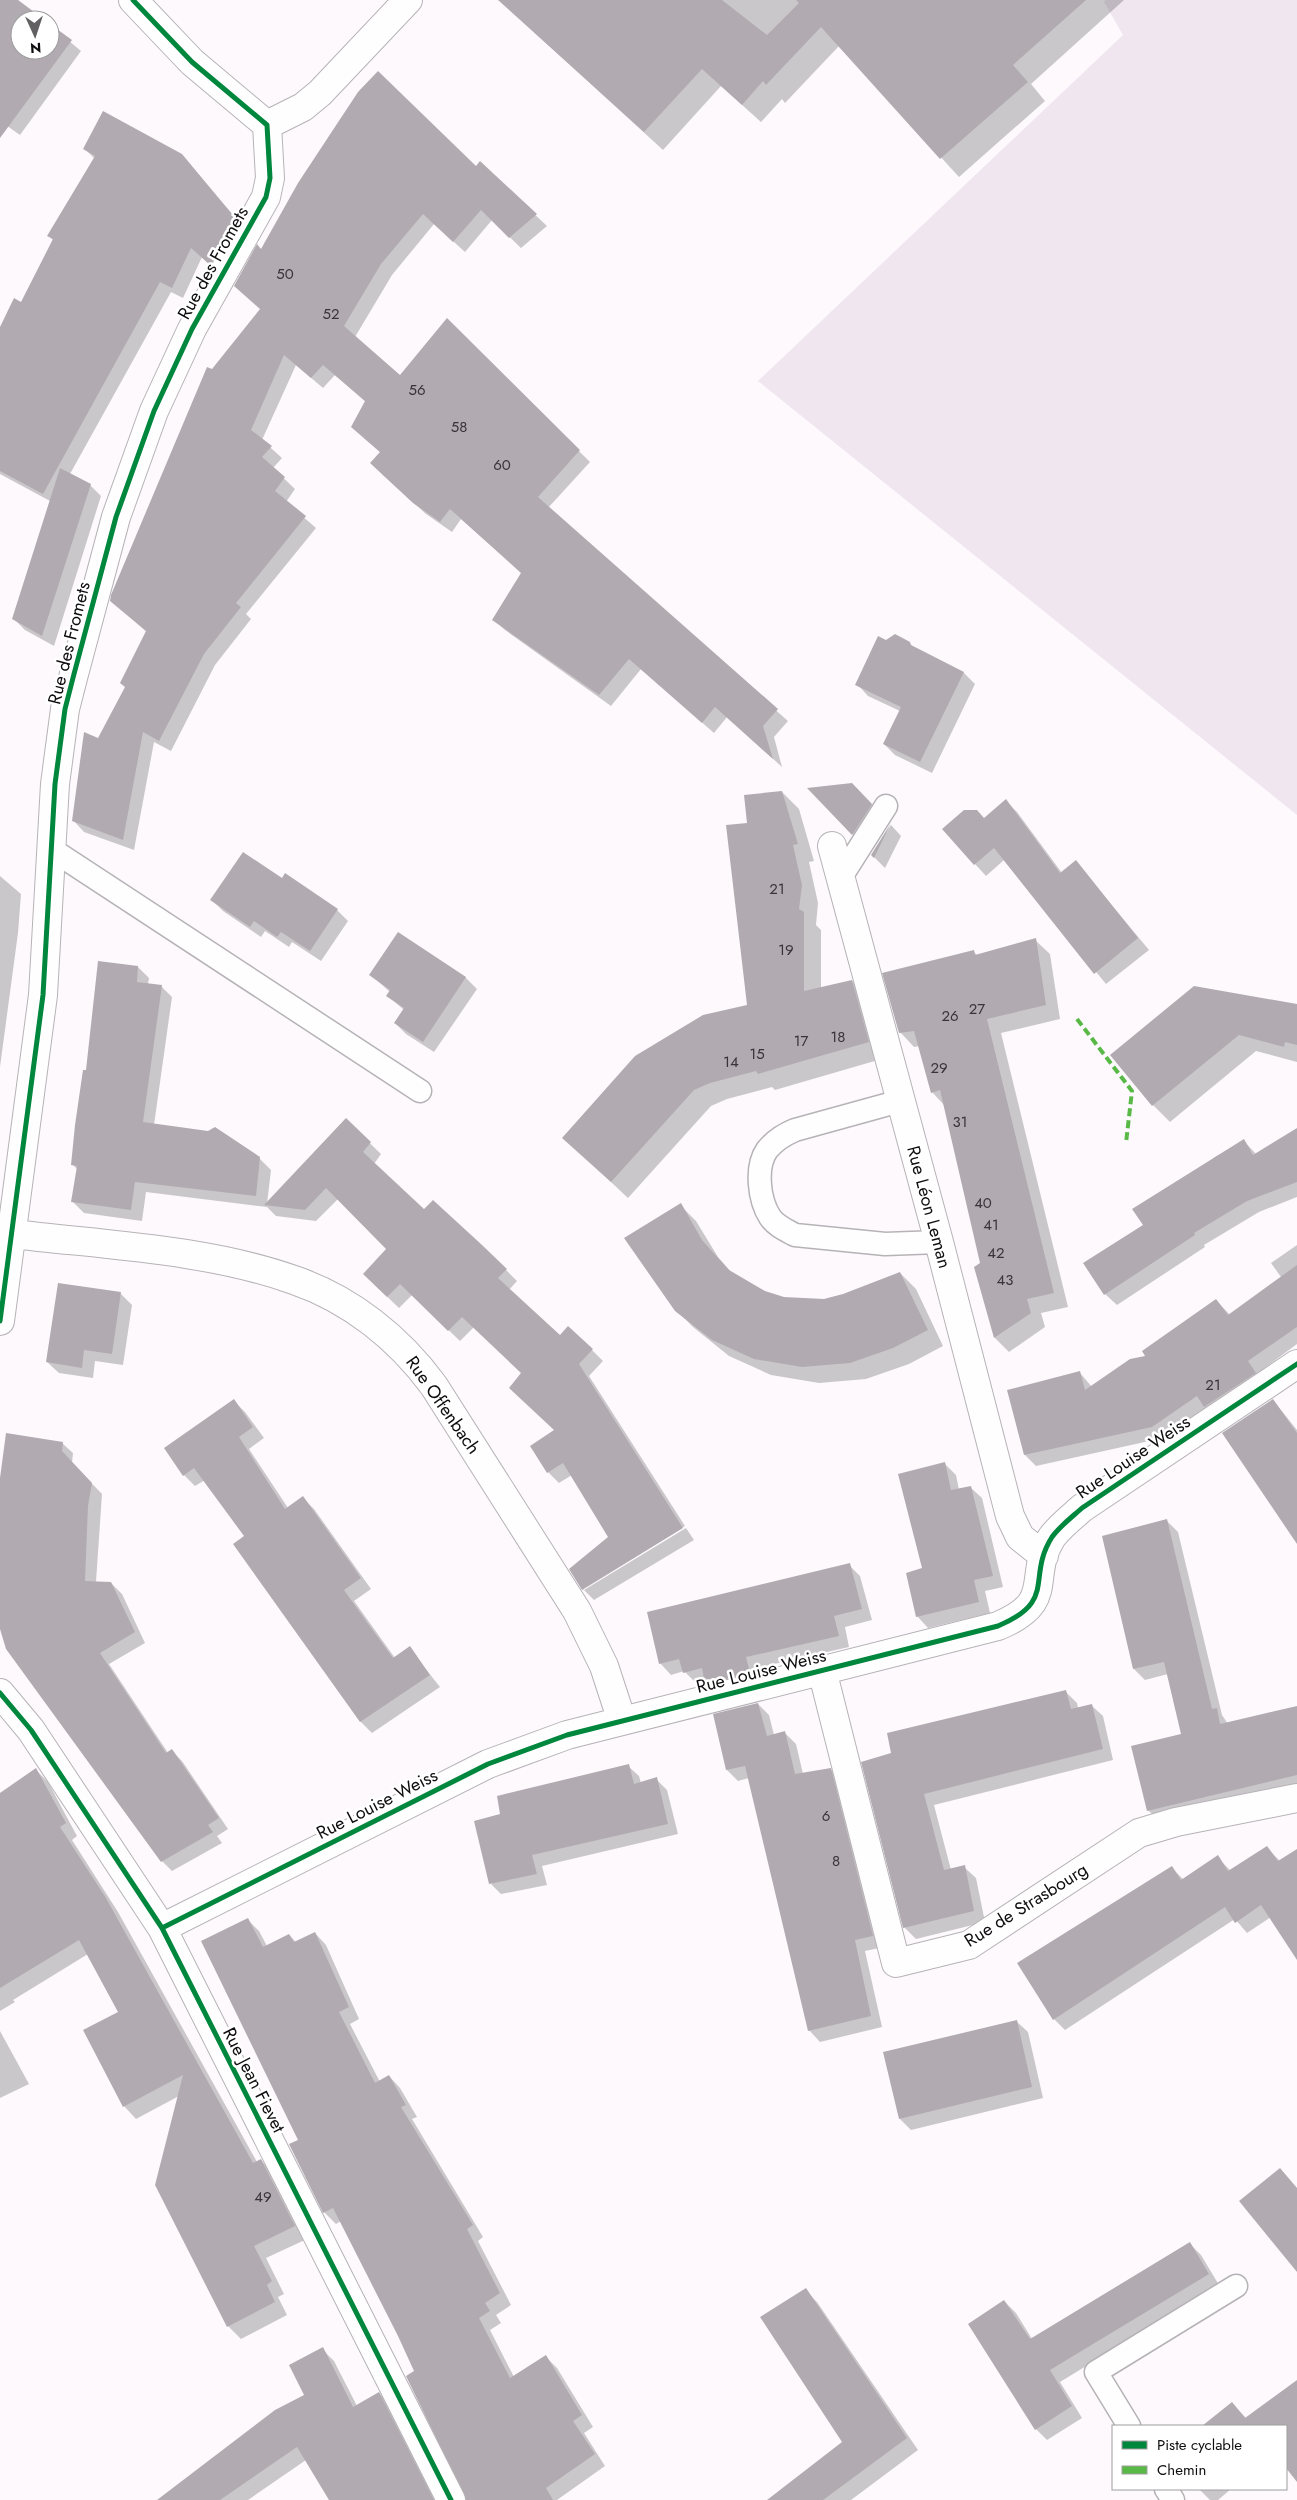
<svg xmlns="http://www.w3.org/2000/svg" width="1297" height="2500" font-family="Jost,sans-serif">
<style>
.green{fill:#f0e6f0}
.shadow{fill:#0003}
.building{fill:#b1abb1}
.lines{fill:none;stroke-linecap:round;stroke-linejoin:round}
.service-casing{stroke:#b6b3b6;stroke-width:25}
.minor-casing{stroke:#b6b3b6;stroke-width:30}
.service{stroke:#fffeff;stroke-width:22}
.minor{stroke:#fffeff;stroke-width:28}
.quiet{stroke:#58b947;stroke-width:4;stroke-dasharray:8 4;stroke-linecap:butt}
.cycleway-casing{stroke:#fff;stroke-width:8}
.cycleway{stroke:#00873e;stroke-width:5}
.labels{text-anchor:middle;dominant-baseline:central;stroke-width:5;stroke-linejoin:round;paint-order:stroke}
.number-label{font-size:15px;fill:#383438}
.street-label{font-size:18px;fill:#0f0d0f;stroke:#fff}
</style>
<rect width="100%" height="100%" fill="#fdf9fd"/>
<path class="green" d="M1106 0H1297V815L758 381 1123 35 1104 2Z"/>
<path class="shadow" d="M0 0H15L43 20H20V50H50V25L81 51 20 135 0 121Z
M499 0H1124L1031 84 1045 101 959 177 839 46 785 103 782 99 761 122 721 86 663 150Z
M85 149 192 167 246 230 221 274 202 257 183 298 171 292 70 474 90 485 101 496 54 646 25 630 14 619 50 501 0 474V337L22 302 54 241 49 236 95 159Z
M480 163 547 226 521 248 492 220 465 252 434 224 392 275 355 337 400 376 447 320 590 462 548 508 788 721 774 737 782 767 727 717 714 733 641 669 611 706 505 630 493 619 522 573 461 519 452 532 426 514 382 474 381 453 364 438 366 402 335 375 323 388 296 365 262 440 282 458 273 468 295 489 286 502 316 528 246 614 251 619 215 665 171 751 154 742 134 850 84 832 73 820 99 739 126 687 147 632 111 600 212 371 261 310 262 250 476 168Z
M886 641 909 643 915 649 964 673 975 684 932 773 895 755 884 744 900 711 868 696 857 684Z
M809 789 868 801 888 821 869 851Z
M782 792 799 809 814 861 809 862 818 903 816 925 821 930V988L852 981 868 998 885 1058 775 1090 772 1087 727 1099 711 1106 628 1198 564 1138 748 1006V824Z
M1006 801 1017 812 1062 873 1076 862 1149 950 1106 984 1004 860 986 876 975 864 985 819Z
M891 825 901 836 885 868 872 855Z
M0 876 21 894 18 933 0 1067Z
M282 879 337 910 348 921 321 961 292 942 289 947 265 931 261 937 223 911 212 900Z
M399 934 466 978 477 989 434 1052 406 1034 395 1023 404 1010 388 996 390 992 371 975Z
M1035 940 1050 954 1060 1019 1001 1033 1068 1307 1041 1313 1045 1327 1009 1352 995 1338 976 1267 981 1263 944 1105 932 1092 920 1046 914 1047 900 1032 974 952 977 955Z
M138 967 149 978 148 984 161 986 172 997 154 1125 259 1158 271 1170 267 1204 346 1120 381 1154 374 1164 424 1211 506 1270 517 1281 509 1290 560 1337 592 1350 603 1361 589 1376 685 1526 584 1587V1590L583 1589 609 1537 572 1475 559 1483 548 1472 556 1431 523 1373 474 1327 460 1341 412 1295 399 1308 375 1285 388 1249 338 1199 316 1221 276 1216 267 1207 146 1192 142 1221 84 1213 73 1202 77 1169 72 1164 87 1072Z
M1297 1006V1062L1256 1051 1170 1122 1153 1105 1112 1055Z
M1297 1130V1197L1259 1212 1204 1245 1205 1247 1117 1305 1105 1294 1145 1225 1215 1157 1244 1141 1256 1154Z
M680 1205 696 1221 718 1257 732 1273 764 1293 784 1298 824 1300 844 1296 900 1273 916 1289 943 1346 909 1364 866 1379 819 1383 771 1375 729 1356 693 1327 676 1310Z
M1297 1245V1344L1258 1373 1266 1384 1163 1438 1036 1466 1025 1455 1080 1373 1092 1387 1147 1356 1216 1300 1230 1315 1281 1277 1271 1263Z
M121 1294 132 1305 123 1365 95 1361 93 1378 59 1373 47 1362Z
M1273 1400 1297 1430V1543Z
M234 1401 245 1412 264 1438 249 1449 288 1508 303 1498 314 1509 371 1589 354 1601 395 1658 409 1648 440 1687 372 1733 361 1722 235 1545 246 1536 205 1480 195 1486 184 1475Z
M62 1443 73 1453 72 1463 102 1494 96 1582 111 1583 122 1594 145 1643 109 1664 168 1753 172 1751 182 1761 228 1829 217 1836 222 1843 172 1871 162 1861 0 1624V1490Z
M945 1464 956 1475 959 1490 970 1487 982 1498 1003 1587 985 1591 990 1613 928 1628 917 1616 924 1569Z
M1167 1521 1178 1532 1222 1715 1228 1724 1297 1707V1788L1159 1821 1148 1810 1183 1735 1168 1674 1145 1680 1134 1669Z
M686 1528 694 1540 594 1600 584 1590Z
M849 1565 860 1576 872 1620 845 1627 849 1647 757 1668 761 1683 718 1694 706 1681 696 1683 684 1671 671 1675 660 1663Z
M1066 1692 1077 1703 1078 1708 1091 1705 1103 1716 1113 1760 934 1805 951 1870 964 1867 976 1878 985 1922 916 1939 905 1928 863 1763 893 1754Z
M758 1704 769 1715 774 1735 784 1732 796 1744 803 1774 830 1769 841 1780 884 1947 865 1951 882 2027 820 2042 809 2030 749 1778 738 1781 727 1770Z
M628 1766 639 1776 641 1783 656 1779 667 1790 678 1834 542 1866 547 1885 501 1894 491 1884Z
M36 1770 48 1782 77 1836 72 1840 118 1912 257 2162 261 2160 273 2173 307 2239 266 2258 284 2294 278 2297 287 2315 241 2339 228 2326 156 2185 179 2096 136 2119 124 2106 120 2012 88 1954 13 2000 15 2002 0 2011V1795Z
M1267 1848 1280 1861 1297 1850V1947L1271 1917 1247 1933 1235 1919 1065 2030 1054 2019 1172 1868 1184 1880 1217 1857 1231 1871Z
M247 1919 259 1931 267 1946 289 1935 296 1942 315 1933 326 1945 359 2019 350 2024 380 2082 389 2076 400 2088 417 2117 412 2119 483 2237 478 2241 511 2305 496 2315 501 2323 490 2330 514 2377 545 2356 557 2368 593 2427 584 2433 605 2466 557 2500H468L416 2371 341 2221 336 2224 324 2212 299 2140Z
M1016 2021 1028 2032 1043 2098 911 2130 900 2119Z
M0 2031 29 2084 0 2098Z
M1189 2243 1201 2255 1219 2285 1060 2382 1082 2418 1047 2440 1036 2429 1004 2301 1016 2313 1032 2339Z
M805 2290 817 2302 918 2450 851 2500H770L844 2443Z
M322 2349 334 2361 357 2406 379 2393 390 2405 438 2500H331L306 2460 248 2500H180L306 2395Z
M1297 2398V2479L1286 2466V2426H1204L1232 2403 1247 2419Z
M1199 2489H1231L1218 2500H1210Z"/>
<path class="building" d="M0 0H18L45 20H20V50H50V24L72 40 0 138Z
M498 0H722L767 35 799 3 796 0H1086L1013 65 1028 82 940 159 821 27 766 85 763 81 742 105 702 69 644 132Z
M378 71 476 166 480 161 537 214 509 238 481 210 453 242 423 214 381 264 344 326 400 375 447 318 580 450 538 497 778 709 763 726 773 759 715 707 702 723 629 659 599 695 492 620 521 573 450 509 440 522 413 503 370 463 380 452 351 427 365 401 323 365 311 378 284 355 251 430 272 446 262 457 285 477 275 491 306 516 236 603 241 607 204 654 159 741 143 732 123 840 72 821 84 732 98 738 125 687 120 683 146 631 110 601 111 595 207 367 212 369 260 309 234 286 257 244 261 249 298 183 358 92Z
M103 111 182 154 236 219 210 265 191 248 172 288 160 282 43 494 0 471V327L14 298 21 302 53 239 47 236 95 156 83 149Z
M60 468 91 484 42 636 12 619Z
M895 634 910 642 911 645 964 672 920 762 883 744 901 707 855 685 878 636 886 640Z
M852 783 872 804 852 835 807 788Z
M782 791 798 844 793 845 802 885 799 909 804 912V991L852 980 869 1042 758 1074 756 1071 710 1083 694 1090 611 1182 562 1138 635 1056 703 1015 747 1005 726 825 747 823 744 795Z
M1006 799 1060 873 1076 860 1138 938 1094 974 994 848 974 865 942 829 964 810H977L984 818Z
M891 823 874 858 871 855Z
M243 852 282 878 285 873 338 909 310 951 281 932 277 937 254 921 250 927 210 900Z
M398 932 466 977 423 1042 394 1023 404 1008 386 996 390 990 369 975Z
M1036 938 1046 1005 987 1019 1054 1293 1027 1299 1031 1313 994 1338 974 1267 980 1263 940 1090 931 1093 914 1031 899 1033 882 973 974 950 975 955Z
M98 961 138 966 137 982 162 985 143 1122 208 1131 215 1127 260 1157 256 1196 135 1182 131 1210 71 1202 77 1166 71 1165 75 1125 83 1070H86Z
M1194 986 1297 1004V1045L1285 1042 1284 1047 1239 1035 1152 1106 1110 1055Z
M346 1118 371 1142 363 1152 424 1209 433 1200 482 1245 507 1269 498 1278 560 1335 568 1326 593 1349 579 1364 683 1528 582 1590 569 1569 608 1537 563 1463 547 1473 530 1446 554 1430 509 1388 521 1373 462 1317 448 1331 400 1284 387 1297 363 1274 386 1249 326 1188 305 1210 264 1205Z
M1297 1128V1182L1247 1201 1194 1233 1195 1235 1104 1295 1083 1263 1143 1225 1132 1209 1244 1139 1253 1155Z
M681 1203 702 1240 729 1270 765 1291 784 1297 824 1299 843 1294 900 1272 928 1330 893 1348 850 1363 802 1367 754 1359 712 1340 675 1311 624 1238Z
M1297 1265V1327L1248 1361 1256 1373 1204 1407 1197 1396 1152 1427 1024 1455 1007 1390 1080 1371 1085 1390 1130 1359 1145 1356 1142 1351 1216 1299 1228 1315Z
M58 1283 121 1292 112 1354 84 1350 82 1368 46 1362Z
M234 1399 253 1427 239 1437 285 1509 303 1496 361 1578 344 1590 369 1625 393 1658 410 1646 430 1675 360 1722 233 1544 244 1536 194 1468 183 1476 164 1448Z
M1273 1399 1297 1433V1544L1222 1433Z
M6 1433 63 1442 62 1451 92 1483 88 1506 85 1581 111 1582 135 1632 100 1653 166 1753 172 1749 219 1818 208 1825 213 1832 161 1862 6 1649 0 1629V1478Z
M945 1462 951 1490 971 1486 993 1576 974 1580 979 1602 916 1617 906 1573 922 1568 898 1474Z
M1167 1519 1212 1709 1217 1708 1220 1724 1297 1706V1775L1147 1811 1131 1746 1181 1734 1164 1662 1133 1669 1102 1536Z
M850 1563 862 1609 834 1616 839 1636 746 1657 750 1673 705 1684 702 1668 683 1673 679 1659 659 1664 647 1612Z
M1066 1690 1071 1709 1092 1704 1103 1749 924 1794 944 1870 965 1865 974 1911 903 1928 861 1762 891 1753 887 1733Z
M758 1703 767 1736 785 1731 795 1774 831 1768 873 1936 855 1940 871 2016 808 2031 745 1766 726 1770 713 1714Z
M629 1764 634 1784 657 1777 668 1824 532 1855 537 1874 489 1884 474 1821 500 1814 497 1796Z
M36 1768 66 1823 60 1827 106 1898 253 2163 261 2159 295 2226 254 2246 272 2281 267 2285 275 2302 227 2327 155 2185 183 2075 123 2107 83 2030 118 2012 79 1940 0 1988V1793Z
M1267 1846 1278 1861 1297 1849V1960L1261 1905 1235 1923 1225 1907 1053 2020 1017 1963 1172 1866 1181 1880 1218 1855 1228 1871Z
M248 1918 263 1947 289 1934 294 1942 315 1932 349 2007 339 2012 375 2083 389 2075 406 2105 401 2107 473 2225 467 2229 500 2293 485 2303 490 2311 479 2318 510 2378 546 2355 582 2415 573 2421 595 2454 546 2488 553 2500H466L406 2376 414 2371 398 2336 333 2208 323 2213 289 2144 298 2140 201 1941Z
M1017 2020 1032 2087 899 2119 883 2052Z
M1280 2168 1297 2188V2272L1239 2201Z
M1190 2242 1209 2274 1050 2370 1072 2406 1035 2430 968 2324 1004 2300 1030 2339Z
M806 2288 907 2438 823 2500H767L842 2442 760 2317Z
M323 2347 353 2407 379 2392 434 2500H329L297 2447 220 2500H157L275 2410 304 2395 289 2365Z
M1297 2380V2482L1286 2468V2426H1202L1232 2402 1245 2418Z"/>
<g class="lines">
<defs>
<path id="service" d="M51 849 420 1091
M841 877 886 806
M900 1101 795 1130C783 1135 775 1140 767 1150 755 1167 759 1200 770 1217 776 1226 786 1230 795 1235L885 1244 939 1242
M1129 2426 1096 2372 1236 2286
M1166 2489 1173 2500"/>
<path id="minor" d="M133 0 192 62 267 125
M267 125 303 107 320 93 408 0
M832 846 939 1242 1010 1516 1020 1537 1044 1556
M13 1234C104 1245 207 1249 294 1280 350 1299 399 1338 434 1386L577 1611 604 1666 622 1721
M0 1321 43 995 55 784 65 709 74 674 116 517 154 411 192 329 266 197 270 178 267 125
M822 1670 896 1963 969 1945 1139 1833 1176 1822 1297 1798
M0 1693 31 1730 162 1928 451 2500
M162 1928 488 1764 567 1735 998 1626C1058 1601 1026 1578 1052 1537 1060 1526 1072 1517 1082 1508L1297 1364"/>
</defs>
<use href="#service" class="service-casing"/>
<use href="#minor" class="minor-casing"/>
<use href="#service" class="service"/>
<use href="#minor" class="minor"/>
<path class="quiet" d="M1077 1019 1132 1091 1126 1143"/>
<defs>
<path id="cycleway" d="M0 1321 43 995 55 784 65 709 74 674 116 517 154 411 192 329 266 197 270 178 267 125 192 62 133 0
M0 1693 31 1730 162 1928 451 2500
M162 1928 488 1764 567 1735 998 1626C1058 1601 1026 1578 1052 1537 1060 1526 1072 1517 1082 1508L1297 1364"/>
</defs>
<use href="#cycleway" class="cycleway-casing"/>
<use href="#cycleway" class="cycleway"/>
</g>
<g class="labels">
<g class="number-label">
<text x="285" y="274">50</text>
<text x="331" y="314">52</text>
<text x="417" y="390">56</text>
<text x="459" y="427">58</text>
<text x="502" y="465">60</text>
<text x="777" y="889">21</text>
<text x="786" y="950">19</text>
<text x="977" y="1009">27</text>
<text x="950" y="1016">26</text>
<text x="838" y="1037">18</text>
<text x="801" y="1041">17</text>
<text x="757" y="1054">15</text>
<text x="731" y="1062">14</text>
<text x="939" y="1068">29</text>
<text x="960" y="1122">31</text>
<text x="983" y="1203">40</text>
<text x="991" y="1225">41</text>
<text x="996" y="1253">42</text>
<text x="1005" y="1280">43</text>
<text x="1213" y="1385">21</text>
<text x="826" y="1816">6</text>
<text x="836" y="1861">8</text>
<text x="263" y="2197">49</text>
</g>
<g class="street-label">
<text transform="translate(213 263) rotate(-61)">Rue des Fromets</text>
<text transform="translate(69 643) rotate(-76)">Rue des Fromets</text>
<text transform="translate(929 1207) rotate(75)">Rue Léon Leman</text>
<text transform="translate(443 1405) rotate(55)">Rue Offenbach</text>
<text transform="translate(1133 1457) rotate(-34)">Rue Louise Weiss</text>
<text transform="translate(761 1671) rotate(-14)">Rue Louise Weiss</text>
<text transform="translate(377 1804) rotate(-27)">Rue Louise Weiss</text>
<text transform="translate(1026 1905) rotate(-32)">Rue de Strasbourg</text>
<text transform="translate(254 2080) rotate(63)">Rue Jean Fievet</text>
</g>
</g>
<rect x="1112" y="2425" width="175" height="65" fill="#ffffff" stroke="#9f9e9f"/>
<rect x="1122" y="2441" width="25" height="8" fill="#00873e" stroke="#9f9e9f"/>
<text x="1157" y="2450" font-size="15" fill="#0f0d0f">Piste cyclable</text>
<rect x="1122" y="2466" width="25" height="8" fill="#58b947" stroke="#9f9e9f"/>
<text x="1157" y="2475" font-size="15" fill="#0f0d0f">Chemin</text>
<g transform="translate(35 35) rotate(177)"><circle r="24" fill="#ffffff" stroke="#9f9e9f"/>
<path d="M0-4L9 19L0 12L-9 19Z" fill="#626062"/>
<text y="-8" font-size="14" font-weight="bold" text-anchor="middle" fill="#0f0d0f">N</text>
</g>
</svg>
